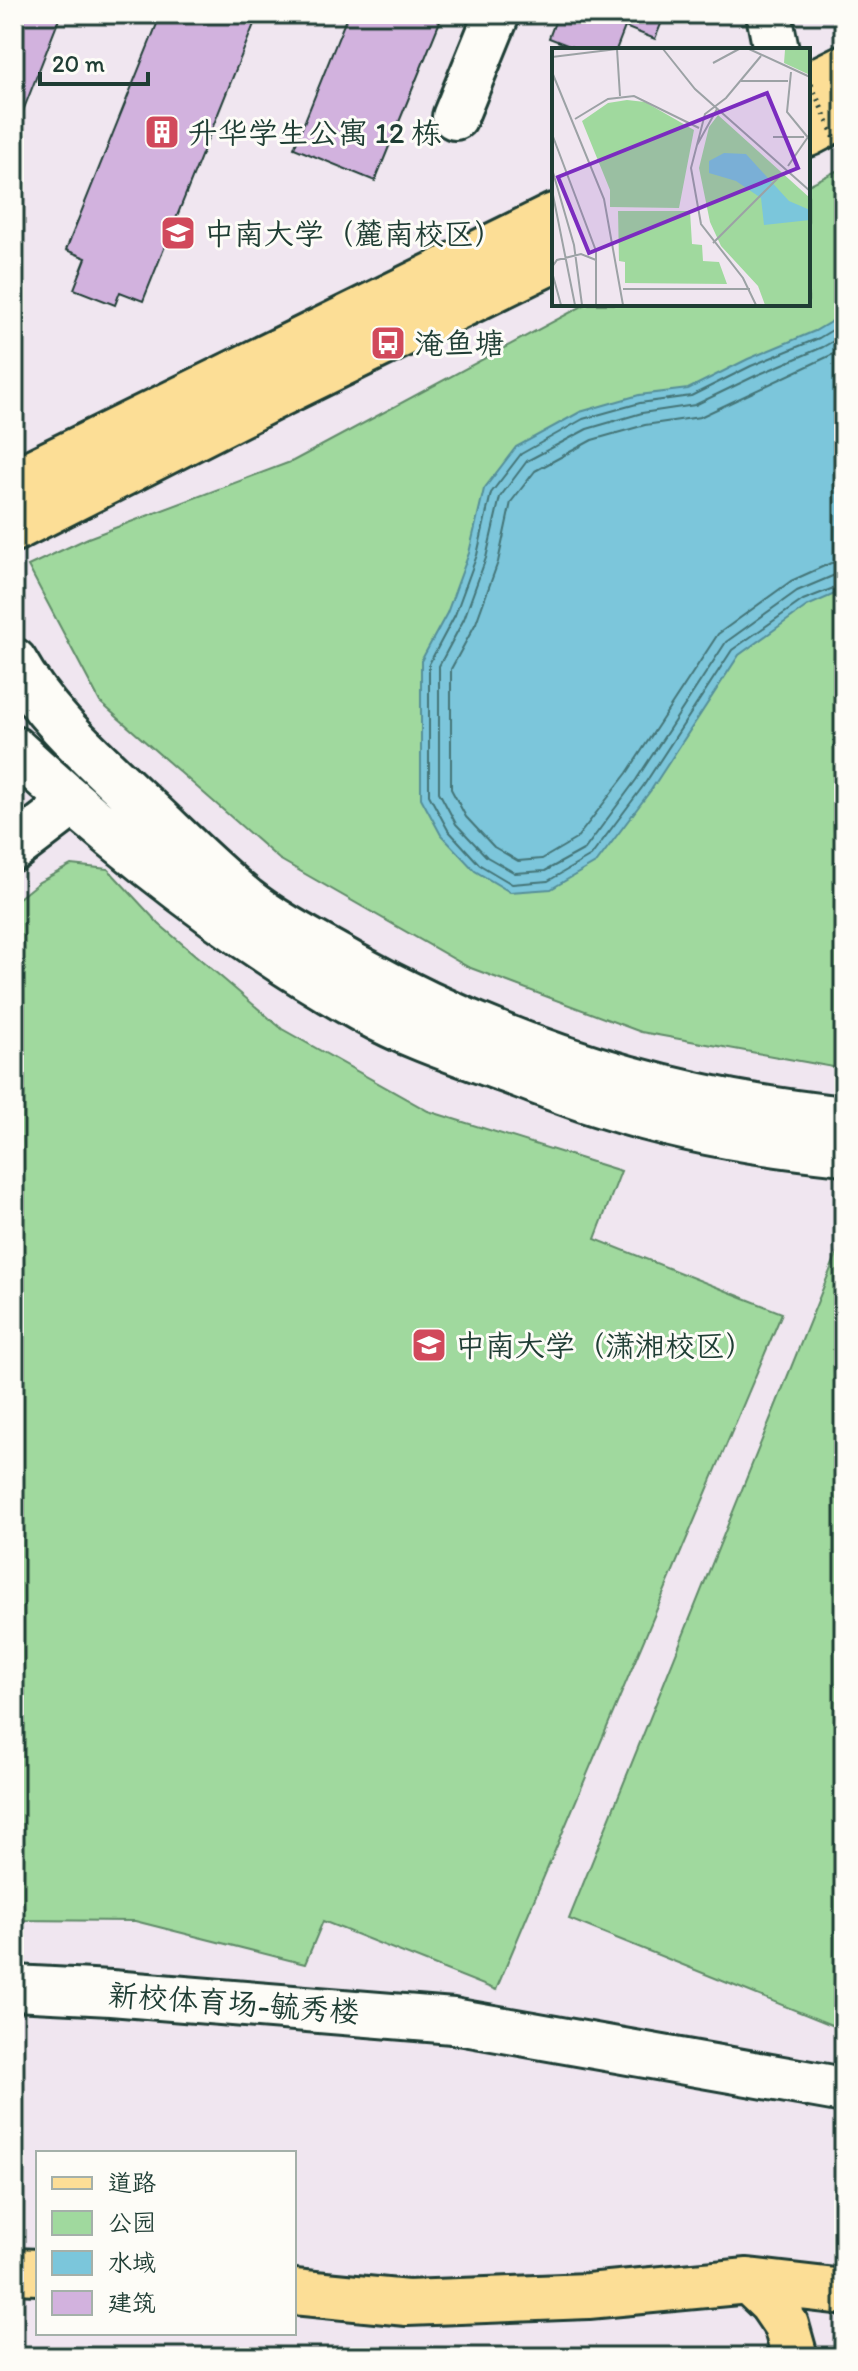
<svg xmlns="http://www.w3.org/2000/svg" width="858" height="2371" font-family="Itim,'LXGW WenKai TC',sans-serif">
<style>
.green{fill:#a0d99e;stroke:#608b69;stroke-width:2}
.water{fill:#7bc6db;stroke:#568f98;stroke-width:2}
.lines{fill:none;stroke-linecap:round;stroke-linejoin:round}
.shore{stroke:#447477;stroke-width:2}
.building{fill:#d2b2de;stroke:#1f3d34;stroke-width:2}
.minor-casing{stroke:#1f3d34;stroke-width:50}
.major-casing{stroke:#1f3d34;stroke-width:50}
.minor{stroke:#fdfcf7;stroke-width:44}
.major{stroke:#fcde96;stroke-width:44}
.path-bridge{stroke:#1f3d34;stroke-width:5;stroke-dasharray:2 6;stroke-linecap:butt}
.labels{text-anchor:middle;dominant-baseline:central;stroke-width:6;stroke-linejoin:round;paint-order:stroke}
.poi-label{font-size:30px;fill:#1f3d34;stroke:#fdfcf7;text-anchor:start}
.street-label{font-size:30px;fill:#1f3d34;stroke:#fdfcf7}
.inset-road{fill:none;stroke:#9ca2a5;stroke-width:2}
.view{fill:#7b2cbf;fill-opacity:0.15;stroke:#7b2cbf;stroke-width:4}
.inset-edge{fill:none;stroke:#1f3d34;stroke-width:4}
</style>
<rect width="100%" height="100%" fill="#f0e6f0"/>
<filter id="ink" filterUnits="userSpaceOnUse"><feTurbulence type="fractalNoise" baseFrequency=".0125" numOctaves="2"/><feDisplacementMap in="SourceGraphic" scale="16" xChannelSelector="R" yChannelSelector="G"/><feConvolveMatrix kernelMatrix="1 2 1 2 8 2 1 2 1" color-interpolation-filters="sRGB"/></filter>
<g filter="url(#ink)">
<path class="green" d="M844 167V1069L641 1032 468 967 279 859 100 702 28 566 88 538 293 461 586 304H808V185Z
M71 865 108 869 159 924 282 1029 428 1111 621 1171 595 1239 782 1313 496 1990 323 1921 305 1964 135 1921 14 1920V902L39 882Z
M844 1236V2030L569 1919Z"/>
<path class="water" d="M844 314V590L807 606 739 655 651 790 597 862 551 889 510 892 475 871 441 835 421 798V661L447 613 469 553 484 489 516 447 580 412 639 395 688 389 748 359 815 331Z"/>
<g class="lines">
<path class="shore" d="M844 323 819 338 751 366 691 396 640 403 583 419 521 454 491 493 477 555 455 615 429 664V795L448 830 480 865 512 884 548 881 591 856 644 785 732 650 803 600 844 584
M844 335 823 347 755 376 695 405 642 413 587 429 527 461 500 497 486 558 464 619 439 666V792L456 824 487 857 515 873 545 871 585 849 636 780 726 642 797 591 835 575 844 574
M844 349 700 417 645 425 592 440 535 471 511 502 498 562 476 623 451 669V789L466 817 494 847 518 861 542 859 576 839 627 773 718 634 791 581 831 563 844 561"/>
</g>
<path class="building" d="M14 14H61L14 134Z
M161 14H258L143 301 120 292 115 305 74 289 86 258 66 250Z
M348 14H443L375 181 294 148Z
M558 14H665L655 39 625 27 616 50H580L549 38Z"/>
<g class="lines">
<defs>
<path id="minor" d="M769 14 776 50
M455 117 497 14
M14 661C44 715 90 755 134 797 171 831 207 868 246 900 278 925 314 943 349 963 503 1049 669 1101 844 1119
M14 749C122 849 239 942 368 1013 411 1037 458 1052 503 1069 537 1081 571 1096 606 1106 684 1131 763 1144 844 1152
M14 848 73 803
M14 1988 111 1993 453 2021 844 2090"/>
<path id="major" d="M808 85 844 67
M808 134 844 115
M14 481 554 216
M14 529 272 398 554 260
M14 2271 38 2272
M748 2281 771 2303 786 2325 795 2357
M294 2292 407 2303 588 2296 748 2281 844 2292"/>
</defs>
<use href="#minor" class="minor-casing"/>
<use href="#major" class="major-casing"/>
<use href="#minor" class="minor"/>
<use href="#major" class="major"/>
<path class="path-bridge" d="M808 77 844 160"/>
</g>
</g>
<defs>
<symbol id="building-square" viewBox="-11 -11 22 22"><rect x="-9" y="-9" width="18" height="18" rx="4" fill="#d1495b" stroke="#fdfcf7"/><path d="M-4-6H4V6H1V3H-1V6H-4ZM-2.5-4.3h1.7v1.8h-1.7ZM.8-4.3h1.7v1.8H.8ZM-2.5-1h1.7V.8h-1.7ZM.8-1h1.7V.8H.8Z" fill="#fff"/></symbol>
<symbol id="university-square" viewBox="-11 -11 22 22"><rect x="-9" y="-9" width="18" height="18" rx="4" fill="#d1495b" stroke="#fdfcf7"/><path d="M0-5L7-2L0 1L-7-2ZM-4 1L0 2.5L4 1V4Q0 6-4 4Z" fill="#fff"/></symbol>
<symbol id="bus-square" viewBox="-11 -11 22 22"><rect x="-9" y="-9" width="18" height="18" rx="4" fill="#d1495b" stroke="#fdfcf7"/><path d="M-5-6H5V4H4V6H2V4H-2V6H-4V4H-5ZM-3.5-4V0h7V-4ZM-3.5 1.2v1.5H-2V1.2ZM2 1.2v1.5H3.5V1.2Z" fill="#fff"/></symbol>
</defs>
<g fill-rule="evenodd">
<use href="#building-square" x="142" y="112" width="40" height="40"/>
<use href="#university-square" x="158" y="213" width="40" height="40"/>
<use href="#bus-square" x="368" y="323" width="40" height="40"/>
<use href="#university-square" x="409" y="1325" width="40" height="40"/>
</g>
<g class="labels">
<g class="poi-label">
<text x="188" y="132">升华学生公寓 12 栋</text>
<text x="204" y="233">中南大学（麓南校区）</text>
<text x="414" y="343">淹鱼塘</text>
<text x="455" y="1345">中南大学（潇湘校区）</text>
</g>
<g class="street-label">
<text transform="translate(234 2003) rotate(4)">新校体育场-毓秀楼</text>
</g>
</g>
<g transform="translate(552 48)">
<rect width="258" height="258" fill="#f0e6f0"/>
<path d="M233 2H258V27L232 15ZM75 52 93 54 142 82 127 160 58 159V142L30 73 56 55ZM166 67 258 150V257H213L206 238 169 198 158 174 147 120 157 79ZM66 163H138L140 196 150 197 151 213 167 214 175 236 73 235V214L67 213Z" fill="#a0d99e"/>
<path d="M172 105 194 106 237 153 258 162V172L212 177 209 150 184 133 157 125V113Z" fill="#7bc6db"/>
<path class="inset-road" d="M65 1 68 48M111 1 143 41 258 143M197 1 258 29M0 9 65 1M161 15 187 1M0 24 52 151 71 257M239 24 235 64 258 92M189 33H236M23 71 56 51 82 48 147 80M0 86 44 203V257M221 89H252M145 97 165 61M236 118 258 86M0 121 22 197 30 257M0 142 23 257M161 195 228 128M0 219 5 212 29 206 44 212M0 224 9 257M71 241H198M204 257 191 230 149 176 139 120 153 66 174 50 209 8"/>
<path class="view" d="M215 45 246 120 37 205 6 129Z"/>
<rect width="258" height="258" class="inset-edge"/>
</g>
<rect width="858" height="2371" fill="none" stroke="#fdfcf7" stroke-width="48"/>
<rect x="24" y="24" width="810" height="2323" fill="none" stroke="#1f3d34" stroke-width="3" filter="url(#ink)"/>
<rect x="36" y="2151" width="260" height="184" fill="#fdfcf7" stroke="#a4b0a9" stroke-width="2"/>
<rect x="52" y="2177" width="40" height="12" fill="#fcde96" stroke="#a4b0a9" stroke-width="2"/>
<text x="108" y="2191" font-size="24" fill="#1f3d34">道路</text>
<rect x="52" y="2211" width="40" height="24" fill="#a0d99e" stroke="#a4b0a9" stroke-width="2"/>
<text x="108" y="2231" font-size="24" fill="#1f3d34">公园</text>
<rect x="52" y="2251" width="40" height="24" fill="#7bc6db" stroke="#a4b0a9" stroke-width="2"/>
<text x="108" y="2271" font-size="24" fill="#1f3d34">水域</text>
<rect x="52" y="2291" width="40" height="24" fill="#d2b2de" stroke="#a4b0a9" stroke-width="2"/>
<text x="108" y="2311" font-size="24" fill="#1f3d34">建筑</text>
<path d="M40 72v12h108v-12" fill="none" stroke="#1f3d34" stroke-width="4"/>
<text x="52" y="72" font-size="24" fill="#1f3d34" stroke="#fdfcf7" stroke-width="6" paint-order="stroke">20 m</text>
</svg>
